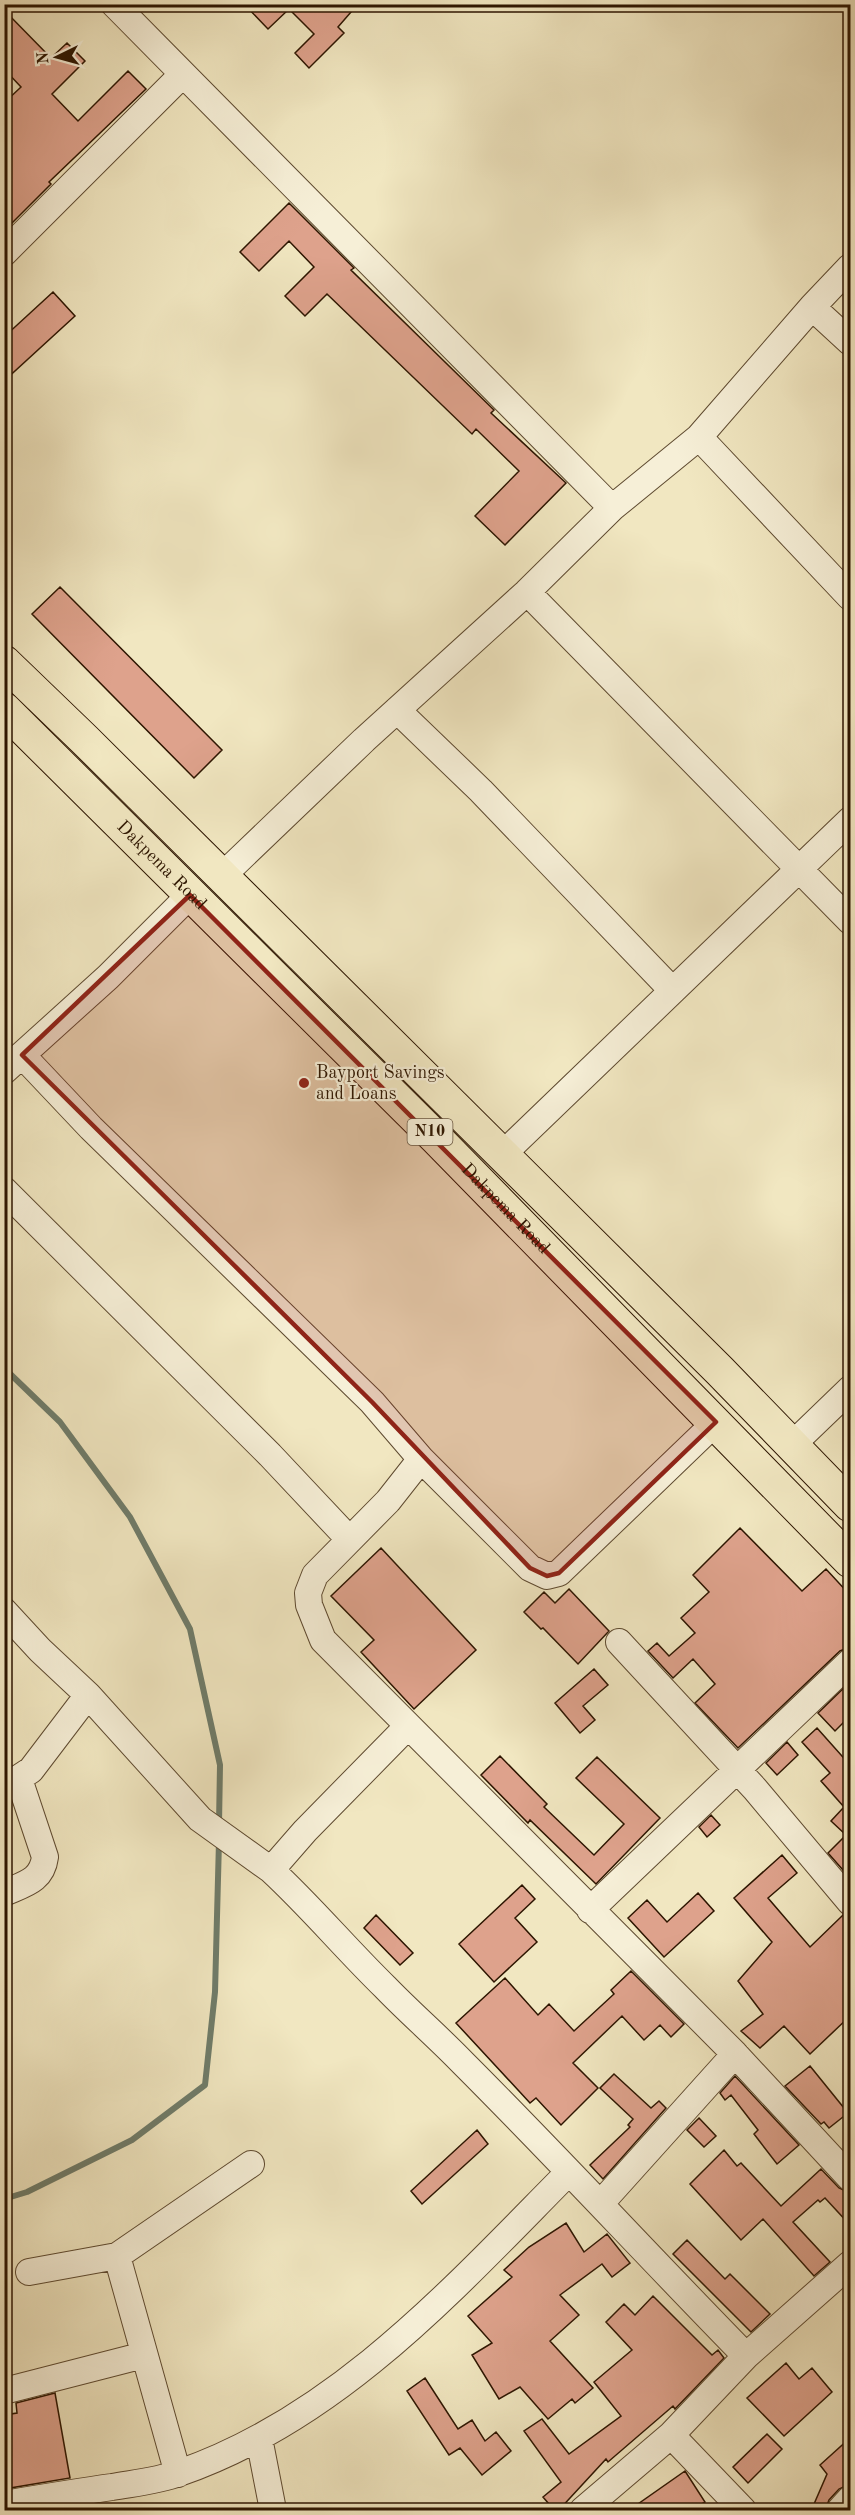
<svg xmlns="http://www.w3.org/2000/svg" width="855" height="2515" font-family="'Old Standard TT',serif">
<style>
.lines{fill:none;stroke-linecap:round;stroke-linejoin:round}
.stream{stroke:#6f7c6a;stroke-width:6}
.building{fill:#dea28c;stroke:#2d1500;stroke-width:1.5}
.minor-casing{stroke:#5e4a30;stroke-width:28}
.highway-casing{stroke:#2d1500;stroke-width:35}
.minor{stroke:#f6efd7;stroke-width:26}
.highway{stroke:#f1e7c1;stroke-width:33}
.marked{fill:#8f2418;fill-opacity:0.2;stroke:#8f2418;stroke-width:4.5;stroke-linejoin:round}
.poi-dot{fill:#8f2418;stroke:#f6efd7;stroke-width:2}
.labels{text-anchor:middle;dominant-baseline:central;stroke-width:4.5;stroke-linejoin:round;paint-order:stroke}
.shield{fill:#f6efd7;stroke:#695640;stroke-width:1.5}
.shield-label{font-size:16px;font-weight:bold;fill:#2d1500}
.street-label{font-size:18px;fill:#2d1500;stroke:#f6efd7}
.poi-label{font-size:18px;fill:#2d1500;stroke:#f6efd7;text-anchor:start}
</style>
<rect width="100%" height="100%" fill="#f1e7c1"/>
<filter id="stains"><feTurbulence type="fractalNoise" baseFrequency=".00333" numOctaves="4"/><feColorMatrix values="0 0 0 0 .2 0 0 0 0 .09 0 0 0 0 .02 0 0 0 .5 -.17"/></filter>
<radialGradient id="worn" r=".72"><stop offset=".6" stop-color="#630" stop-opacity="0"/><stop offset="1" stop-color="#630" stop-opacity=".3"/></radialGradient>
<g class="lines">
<path class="stream" d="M4 1368 60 1422 130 1517 190 1629 220 1765 219 1824
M4 2199 27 2192 132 2140 205 2085 215 1992 219 1841"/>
</g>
<path class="building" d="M244 4H358L338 27 344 33 309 68 295 53 314 34 289 9 268 29Z
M4 10 51 58 67 43 85 61 52 94 78 121 128 71 146 89 49 182 51 184 4 231V103L21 87 4 69Z
M289 203 354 268 351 270 494 410 491 413 566 483 505 545 475 516 519 471 476 429 472 434 327 294 305 316 285 296 314 267 289 241 259 271 240 252Z
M53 292 75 316 4 381V337Z
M60 587 222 750 194 778 32 614Z
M740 1528 802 1591 826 1569 850 1595V1647L840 1651 738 1748 695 1703 715 1684 693 1659 673 1678 648 1651 657 1643 669 1656 695 1633 681 1618 709 1592 693 1575Z
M381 1548 476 1650 414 1709 361 1652 374 1640 331 1596Z
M569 1589 609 1631 578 1664 543 1628 541 1629 524 1612 544 1592 555 1603Z
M594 1669 608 1685 583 1706 595 1720 580 1733 555 1703Z
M850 1682V1716L835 1731 818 1713Z
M817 1728 850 1765V1878L828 1853 846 1835 831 1821 844 1807 821 1781 830 1773 802 1742Z
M787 1742 798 1755 777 1775 766 1763Z
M500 1756 547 1804 544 1807 594 1855 624 1824 576 1778 597 1757 660 1818 596 1884 530 1820 528 1823 481 1775Z
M711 1815 720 1825 707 1837 699 1827Z
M782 1855 797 1873 768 1898 810 1947 843 1915 850 1917V2016L810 2054 784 2026 760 2048 741 2031 763 2014 738 1981 772 1942 734 1898Z
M522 1885 535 1899 515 1918 537 1942 494 1982 459 1944Z
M698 1893 714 1911 664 1957 628 1918 647 1900 667 1922Z
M376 1915 413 1953 400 1965 364 1928Z
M631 1971 684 2024 671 2037 660 2025 644 2040 622 2016 573 2063 598 2088 561 2125 536 2098 530 2103 456 2023 505 1978 538 2015 549 2004 574 2031 614 1994 611 1990Z
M810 2066 848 2113 829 2128 824 2122 821 2124 785 2086Z
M614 2074 651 2108 659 2101 666 2108 603 2179 590 2165 630 2127 628 2125 633 2119 600 2088Z
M735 2076 799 2145 777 2164 754 2134 758 2130 731 2095 725 2100 720 2093Z
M699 2118 716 2136 704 2147 687 2130Z
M477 2130 488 2144 422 2204 411 2191Z
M724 2150 737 2166 741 2163 781 2206 821 2169 839 2188 850 2193V2225L825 2198 820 2202 818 2200 793 2222 830 2262 814 2276 763 2219 741 2240 690 2184Z
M566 2223 584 2252 607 2234 630 2263 612 2277 602 2264 560 2295 579 2315 550 2341 593 2388 575 2403 572 2399 548 2419 520 2387 499 2399 472 2355 492 2343 468 2316 512 2277 504 2270 529 2247Z
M687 2240 725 2279 730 2274 770 2314 751 2332 673 2254Z
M653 2296 712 2355 718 2350 724 2358 675 2409 673 2406 608 2462 606 2459 558 2511H555L543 2497 561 2482 524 2431 542 2419 569 2454 621 2416 594 2382 632 2350 606 2322 624 2304 635 2315Z
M786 2363 799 2379 812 2368 832 2392 784 2436 747 2398Z
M425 2378 458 2429 472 2420 485 2441 496 2432 511 2451 482 2475 460 2448 449 2455 407 2391Z
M55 2393 70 2478 4 2489V2415L17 2413 16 2403Z
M767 2434 782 2449 748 2483 733 2467Z
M850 2438V2484L839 2489 829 2500 825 2511H811L827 2474 820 2465Z
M685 2471 705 2502 691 2511H628Z"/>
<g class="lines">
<defs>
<path id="minor" d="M114 4 612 508
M4 253 182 75
M812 307 850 342
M699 437 850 597
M527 592 850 921
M397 710 481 791 672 990
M222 876 364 740 527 592 612 508 699 437 812 307 850 267
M22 1055 91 1128 372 1402 421 1459 530 1568 547 1576 559 1573 716 1422
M4 1071 108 977 190 895
M502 1155 850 820
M4 1190 270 1455 349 1539
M793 1444 850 1389
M421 1459 388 1501 315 1575 308 1593 309 1605 323 1640 735 2054 850 2178
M4 1611 40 1650 88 1695 200 1819 271 1870
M619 1642 755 1789 850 1902
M408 1726 305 1831 271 1870C311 1907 346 1949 385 1987 410 2013 438 2037 463 2063 559 2159 651 2259 746 2356
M5 1787 31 1770 88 1695
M4 1893C24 1884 42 1881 45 1857L19 1779
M590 1910 850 1662
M601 2203 735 2054
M117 2256 178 2474
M29 2272 117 2256 251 2164
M4 2391 144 2355
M671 2435 743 2510
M259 2438 273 2510
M4 2504C40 2498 76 2492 112 2487 135 2483 158 2481 179 2473 338 2418 453 2289 568 2173
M583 2510 671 2435 746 2356 850 2264
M840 2510 850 2499"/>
<g id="highway">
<path d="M4 662 85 740 720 1371 850 1505"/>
<path id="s1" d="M4 709 436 1138 850 1561"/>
</g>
</defs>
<use href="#minor" class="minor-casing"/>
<use href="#highway" class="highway-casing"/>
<use href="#minor" class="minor"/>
<use href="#highway" class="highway"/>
</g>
<path class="marked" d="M190 895 716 1422 559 1573 547 1576 530 1568 372 1402 22 1055Z"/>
<circle class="poi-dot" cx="304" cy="1083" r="6"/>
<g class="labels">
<rect class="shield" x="407.5" y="1119" width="45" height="26" rx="4.5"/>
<g class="shield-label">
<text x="430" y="1132">N10</text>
</g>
<g class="street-label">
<text stroke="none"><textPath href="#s1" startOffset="222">Dakpema Road</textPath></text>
<text stroke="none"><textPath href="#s1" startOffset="708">Dakpema Road</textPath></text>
</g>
<g class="poi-label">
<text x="316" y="1073">Bayport Savings<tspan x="316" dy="21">and Loans</tspan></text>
</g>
</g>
<rect width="855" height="2515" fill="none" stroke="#f1e7c1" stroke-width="24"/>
<rect x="6" y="6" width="843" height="2503" fill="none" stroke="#2d1500" stroke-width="3"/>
<rect x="12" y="12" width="831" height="2491" fill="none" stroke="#2d1500" stroke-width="1.5"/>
<g transform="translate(57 57) rotate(265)" stroke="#f6efd7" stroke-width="4.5" paint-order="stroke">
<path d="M0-4.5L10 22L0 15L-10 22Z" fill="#2d1500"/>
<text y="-9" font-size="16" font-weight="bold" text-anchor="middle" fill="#2d1500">N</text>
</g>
<rect width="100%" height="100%" filter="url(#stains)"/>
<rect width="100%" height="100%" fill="url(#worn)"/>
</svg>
